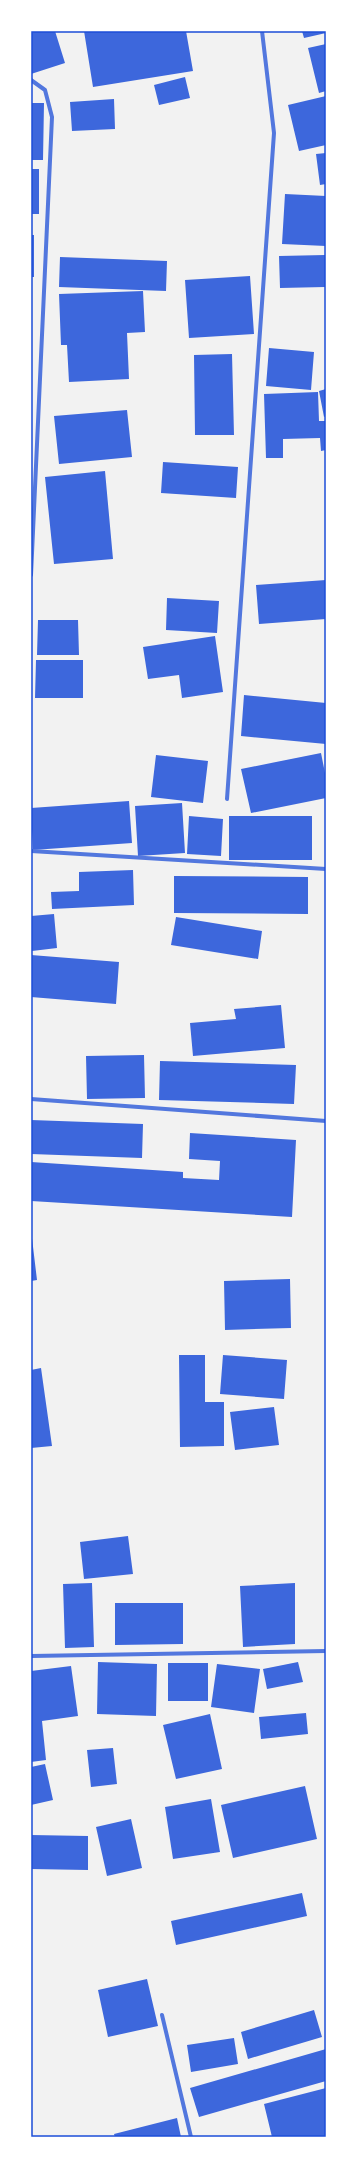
<svg xmlns="http://www.w3.org/2000/svg" width="357" height="2168" font-family="Quicksand,sans-serif">
<style>
.building{fill:#3d67dc}
.lines{fill:none;stroke-linecap:round;stroke-linejoin:round}
.minor{stroke:#5277de;stroke-width:4}
.neatline{fill:none;stroke:#1d4ed8;stroke-width:1.5}
</style>
<rect width="100%" height="100%" fill="#f2f2f2"/>
<path class="building" d="M31 31H55L65 63 31 74Z
M84 31H186L193 71 93 87Z
M302 31H326V33L304 38Z
M326 44V91L319 93 308 48Z
M185 77 190 98 159 105 154 85Z
M326 96V145L299 151 288 105Z
M114 99 115 129 72 131 70 102Z
M31 103H44L43 160H31Z
M326 153V184L320 185 316 154Z
M31 169H39V214H31Z
M285 194 326 196V246L282 244Z
M31 235H34V277H31Z
M325 255V287L280 288 279 256Z
M60 257 167 261 166 291 59 287Z
M250 276 254 334 189 338 185 280Z
M143 291 145 332 127 333 129 379 69 382 67 345H61L59 294Z
M269 348 314 352 311 390 266 386Z
M232 354 234 435H195L194 355Z
M326 389V416L324 417 319 391Z
M318 392 319 421H326V450L321 451 320 438 283 439V458H266L264 394Z
M127 410 132 457 59 464 54 416Z
M163 462 238 467 236 498 161 493Z
M105 471 113 559 54 564 45 477Z
M326 580V619L259 624 256 585Z
M167 598 219 601 217 633 166 630Z
M38 620H78L79 655H37Z
M215 636 223 692 182 698 179 675 148 679 143 647Z
M36 660H83V698H35Z
M244 695 326 703V744L241 736Z
M321 753 326 778V798L251 813 241 769Z
M156 755 208 761 203 803 151 797Z
M129 801 132 843 33 850 31 808Z
M182 803 185 853 138 856 135 806Z
M189 816 223 819 221 856 187 854Z
M229 816H312V860H229Z
M133 870 134 905 52 909 51 892 79 891V872Z
M174 876 308 877V914L174 913Z
M54 914 57 948 32 951 31 916Z
M176 917 262 931 258 959 171 945Z
M31 955 119 962 116 1004 31 997Z
M281 1005 285 1048 193 1056 190 1023 236 1019 234 1009Z
M144 1055 145 1098 87 1099 86 1056Z
M160 1061 296 1065 294 1104 159 1100Z
M31 1120 143 1124 142 1158 31 1154Z
M190 1133 296 1140 292 1217 31 1201V1162L183 1172V1178L219 1180 220 1161 189 1159Z
M31 1230 37 1280 31 1281Z
M290 1279 291 1328 225 1330 224 1281Z
M179 1355H205V1402H224V1446L180 1447Z
M223 1355 287 1360 284 1399 220 1394Z
M41 1368 52 1446 31 1448V1370Z
M274 1407 279 1445 235 1450 230 1412Z
M128 1536 133 1574 84 1579 80 1542Z
M92 1583 94 1647 65 1648 63 1584Z
M295 1583V1644L243 1647 240 1586Z
M115 1603H183V1644L115 1645Z
M98 1662 157 1664 156 1716 97 1714Z
M298 1662 303 1682 267 1689 263 1669Z
M168 1663H208V1701H168Z
M217 1664 260 1669 254 1713 211 1707Z
M71 1666 78 1716 42 1721 46 1760 31 1762V1671Z
M306 1713 308 1734 261 1739 259 1717Z
M210 1714 222 1769 176 1779 163 1725Z
M113 1748 117 1784 91 1787 87 1750Z
M45 1764 53 1800 31 1805V1767Z
M305 1786 317 1839 233 1858 221 1805Z
M211 1799 220 1852 173 1859 165 1807Z
M131 1819 142 1868 107 1876 96 1827Z
M31 1835 88 1836V1870L31 1869Z
M302 1893 307 1916 176 1945 171 1921Z
M147 1979 158 2026 108 2037 98 1990Z
M314 2010 322 2037 248 2059 241 2032Z
M234 2038 238 2064 191 2072 187 2045Z
M326 2049V2081L199 2117 190 2088Z
M326 2088V2137H272L264 2104Z
M177 2118 181 2137H115L114 2134Z"/>
<g class="lines">
<path class="minor" d="M31 80 45 90 52 117 31 575
M227 799 274 133 262 31
M31 851 326 869
M31 1099 326 1121
M31 1656 326 1651
M162 2015 191 2137"/>
</g>
<rect width="357" height="2168" fill="none" stroke="#ffffff" stroke-width="64"/>
<rect x="32" y="32" width="293" height="2104" class="neatline"/>
</svg>
